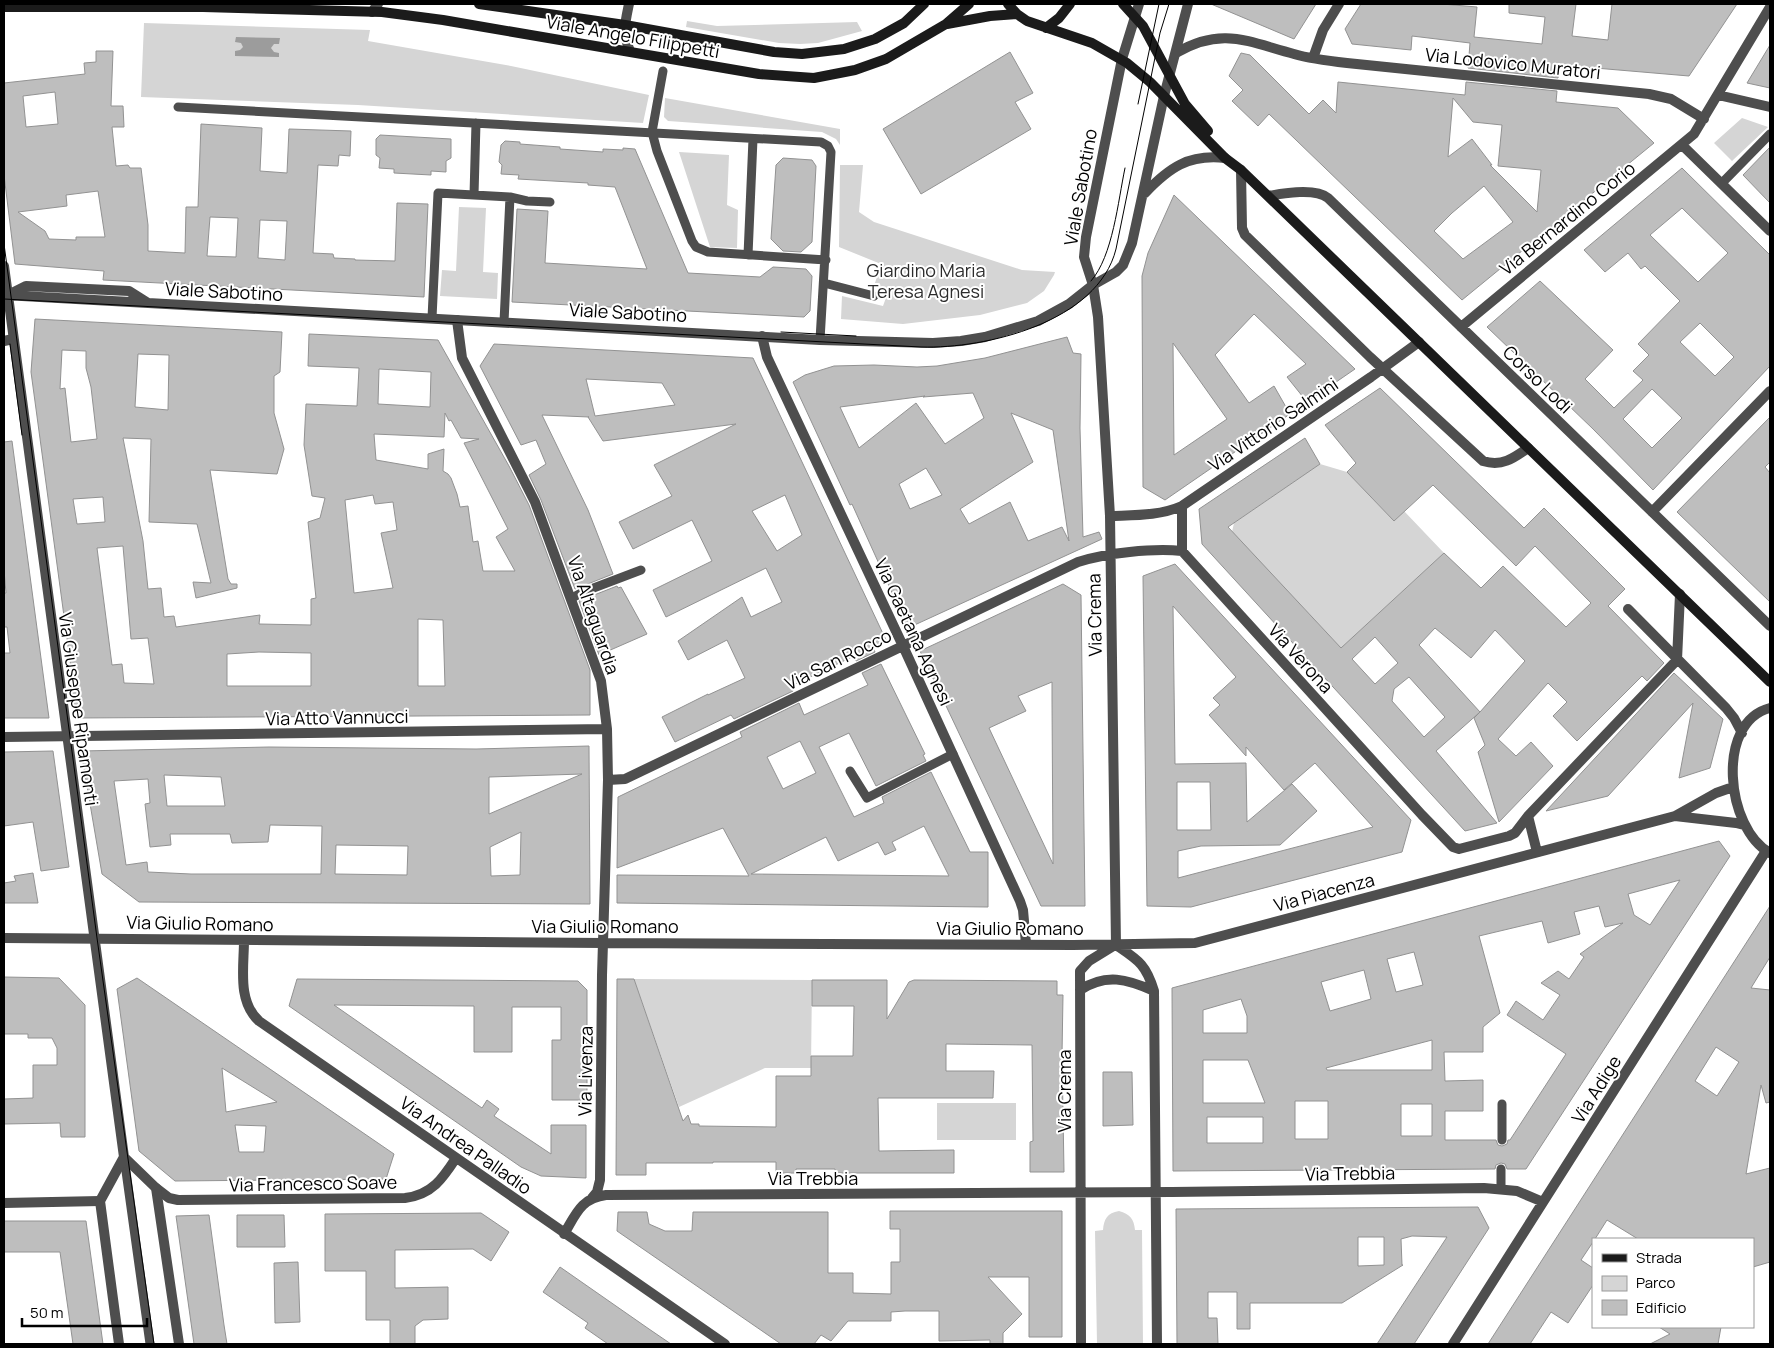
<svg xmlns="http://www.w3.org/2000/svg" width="1774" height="1348" font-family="Manrope,sans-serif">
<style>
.green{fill:#d5d5d5}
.water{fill:#9c9c9c}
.building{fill:#bebebe;stroke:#929292;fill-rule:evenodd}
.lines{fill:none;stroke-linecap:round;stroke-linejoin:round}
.service{stroke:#4e4e4e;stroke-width:9}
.minor{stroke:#4e4e4e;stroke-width:10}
.tertiary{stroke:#4e4e4e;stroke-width:10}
.secondary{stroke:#1b1b1b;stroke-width:10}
.tram{stroke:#000;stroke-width:1}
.labels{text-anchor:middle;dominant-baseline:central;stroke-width:4;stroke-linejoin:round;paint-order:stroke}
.street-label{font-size:18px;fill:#000;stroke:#fff}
.park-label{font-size:18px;fill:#2c2c2c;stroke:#fff}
</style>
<rect width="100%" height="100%" fill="#fff"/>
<path class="green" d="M687 21 717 26 857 22 862 31 818 43 800 44 779 43 686 27Z
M144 23 370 30 368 41 511 66 649 95 643 123 358 105 141 97Z
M665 98 840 129V145L836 139 822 132 668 121 664 117Z
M1742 118 1768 127 1732 161 1714 143Z
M679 152 729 155 727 205 738 210 737 248 710 247Z
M840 165H863L859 212 874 222 1022 270 1055 272 1054 275 1044 291 1027 303 980 315 903 324 841 319 842 296 883 306 888 292 874 286 881 264 839 247Z
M459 207 486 208 483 272 498 273 497 299 440 296 442 270 456 271Z
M1320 464 1347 472 1394 521 1404 511 1444 553 1341 648 1232 532 1234 523Z
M634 979 812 980 811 1068H765L679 1107Z
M937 1103H1016V1140H937Z
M1119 1211C1130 1214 1134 1219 1135 1230H1142L1143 1344H1097L1095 1231 1103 1230C1104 1219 1107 1213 1119 1211Z"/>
<path class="water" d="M236 37 280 38 279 44H274L271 48 274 52 279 53V57L235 56V51L240 50 243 47 241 43 235 42Z"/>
<path class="building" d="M1211 4H1316L1294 39Z
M1361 4H1442L1477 7 1474 37 1542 44 1545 17 1509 13V4H1576L1572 36 1608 40 1612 4H1737L1689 76 1560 65 1558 78 1468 68 1470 43 1412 36 1411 50 1352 44 1345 29Z
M1770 45V88L1747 83Z
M96 51H113L111 106H123L124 127H112L116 166 128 165 130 168H141L148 225V251L185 253 186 207H198L201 124 262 128 260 171 287 173 289 129 351 131 350 156 339 155 338 166 318 165 313 253 333 254 334 258 355 259V260L395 261 397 203 428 204 424 297 103 280 104 271 15 264 4 175V83L85 74 84 63 96 62ZM55 92 58 124 26 127 23 96ZM98 191 105 237H76V240L49 239 45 231 18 212 67 206 66 195ZM210 217 238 218 236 257 207 256ZM260 220 287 221 285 260 258 258Z
M1010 52 1033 93 1015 102 1031 129 921 194 883 129Z
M1241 53 1250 55 1309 114 1323 100 1336 113 1338 82 1465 95 1466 82 1557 91 1556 102 1618 108 1654 143 1462 300 1269 114 1258 126 1232 101 1243 90 1229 76ZM1453 98 1473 122 1502 125 1498 166 1541 170 1537 212 1490 165H1492L1472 139 1448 157ZM1484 186 1513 222 1463 259 1434 231 1452 213Z
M380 135 451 139V158L446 161V172L431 171V175L394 173V169L379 168 380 158 376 155V139Z
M505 141 520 142V144L560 147V149L603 152V149L623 150V148L635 149 688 273 760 277 773 267 806 269 812 276 810 311 804 317 512 302 517 209 548 211 545 263 647 269 615 187 588 185V183L518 179 519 175 501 174 502 165 499 162 501 145Z
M1770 147V203L1743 175Z
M783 158 812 160 816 166 812 242 801 252 783 251 771 239 776 165Z
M1682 168 1770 255V366L1653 490 1593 429 1487 327 1540 281 1613 350 1585 379 1614 408 1643 380 1633 371 1649 355 1638 344 1680 301 1645 266 1641 269 1628 253 1605 272 1584 250ZM1682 208 1728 253 1698 282 1650 235ZM1700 323 1734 357 1715 376 1680 342ZM1652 389 1682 418 1652 448 1623 419Z
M1174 195 1355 369 1307 402 1287 377 1306 364 1254 314 1215 355 1249 403 1274 386 1290 414 1165 500 1143 487 1142 276 1148 253ZM1173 343 1227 419 1174 455Z
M35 319 282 332 280 372 274 376V413L284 449 277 474 210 470 228 579 231 584H237V588L196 598 193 582 211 583 197 524 149 522 151 439 123 438 143 541 148 589 161 588 164 617 174 616 176 627 260 615 259 624 311 625V599L316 598 308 522 320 518 325 498 312 496 304 445 306 404 357 406 359 368 308 366 309 334 438 340 509 466 529 505 590 670V715L76 718 69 669 71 668 31 372ZM62 350 86 351V368L91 387 97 439 71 442 65 388 60 389ZM138 354 169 355 168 410 135 407ZM379 369 431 372 430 407 378 404ZM445 413 449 421 451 420 461 438 479 439 464 443 508 529 496 537 515 571H483L478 541 473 542 468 506 460 507 457 494 451 478 448 474 443 471 444 449 428 454V469L376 460 374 434 444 437ZM373 495 375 504 393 502 397 530 381 533 393 588 354 593 345 500ZM103 497 105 522 77 524 73 499ZM123 546 131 639 148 638 154 684 124 683 122 664 112 665 97 548ZM418 619 443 620 445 686H418ZM259 652 311 653V686H227V654Z
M1067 337 1073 353 1081 354 1080 428 1083 537 1099 532 1102 539 908 628 852 504 850 505 793 382 805 375 834 366 874 365 917 367 937 366 985 358ZM973 393 984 418 945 444 916 403 859 448 840 407 925 396 923 397ZM1011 413 1053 430 1069 541 1062 527 1028 541 1010 502 969 524 960 509 1033 462ZM926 468 942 495 910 509 899 484Z
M494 344 753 358 886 640 873 647 875 652 856 661 854 656 791 686 793 691 734 719 731 715 675 742 662 717 708 694V695L745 678 727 640 688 660 678 641 742 597 751 617 782 602 766 568 666 617 653 590 712 561 692 520 633 549 619 522 672 496 654 465 736 424 603 441 588 417H589L542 415 588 510 613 574 575 589 541 500 529 475 546 464 536 440 521 445 480 366ZM586 379 662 383 675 405 595 416ZM785 495 802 535 777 551 752 511Z
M1380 388 1524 528 1544 508 1625 589 1608 606 1664 663 1647 681 1642 676 1577 741 1553 716 1567 702 1548 683 1498 739 1516 756 1531 742 1553 766 1499 822 1478 752 1485 745 1474 718 1480 712 1436 751 1497 823 1465 831 1202 544 1199 509 1305 438 1320 464 1228 527 1341 648 1444 553 1481 588 1503 566 1566 627 1591 603 1535 546 1516 566 1433 485 1394 521 1347 472 1356 463 1325 425ZM1435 628 1471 658 1495 630 1525 661 1480 712 1419 645ZM1375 637 1398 663 1375 684 1352 659ZM1409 677 1445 717 1424 737 1392 701 1394 689Z
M1770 417V462L1765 467 1770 473V602L1677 512Z
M12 441 28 561 49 718H4V653H10L7 627H4V593H6L4 570V442Z
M1175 564 1411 820 1402 852 1191 907 1147 906 1143 576ZM1173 606 1236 677 1213 698 1220 705 1209 715 1246 756V747L1284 790 1315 763 1373 827 1178 878V851L1201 846 1280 845 1317 811 1292 784 1247 822 1246 763 1175 764ZM1177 782H1210L1211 830H1177Z
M1063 584 1081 595 1085 906H1041L920 651ZM1052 682V699L1053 864 989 728 1026 711 1018 696Z
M617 586 618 588 621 587 647 634 599 655 579 601Z
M881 664 925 754 923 755 926 761 876 786 849 733 819 747 854 817 884 803 882 797 931 772 970 852H988V907L617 903V875L749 876 723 828 617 868 618 797 742 737 740 732 799 703 804 715 868 685 862 673ZM800 741 816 773 783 789 767 757ZM924 826 949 876 751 874 826 837 838 861 878 842 885 855 896 850 892 842Z
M1674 673 1723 719 1710 768 1679 778 1693 703 1608 796 1546 811Z
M589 746 590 904 139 902 102 874 81 751 269 747 476 749ZM582 774 489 814V777ZM164 775 221 777 225 806H167ZM148 779 150 803 145 804 150 847 171 845 170 834H230L232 843 268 842 270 825 322 826 321 874H191L148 872 147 862 126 865 114 781ZM521 832 520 875 491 876 490 847ZM336 845 408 846 407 875 335 874Z
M53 751 69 867 41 871 33 822 4 826V752Z
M1719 841 1730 856 1526 1169H1507L1505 1164 1501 1163 1496 1165 1495 1169 1173 1171 1172 988ZM1680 880 1650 925 1634 915 1628 894ZM1599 906 1605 927 1623 923 1580 954 1584 957 1569 979 1558 971 1541 983 1560 995 1543 1020 1516 1001 1507 1015 1566 1054 1510 1140H1508L1507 1144 1502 1146 1498 1145 1496 1140H1445V1111H1483V1080L1445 1081 1444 1052H1483V1027L1500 1013 1479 936 1542 921 1548 943 1580 934 1574 912ZM1414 952 1423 985 1396 992 1387 959ZM1364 970 1371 999 1330 1011 1321 982ZM1241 999 1247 1016V1033H1203V1010ZM1432 1040V1070H1327L1326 1068ZM1203 1060H1248L1265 1103H1203ZM1295 1101H1328V1139H1295ZM1401 1104H1432V1136H1401ZM1207 1117H1263V1143H1207Z
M33 873 38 903H4V883L16 881 14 876Z
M1770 906V957L1751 988 1770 990V1102L1766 1103 1761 1085 1746 1174 1770 1168V1262L1753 1267V1239H1638L1607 1220 1595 1239H1593V1242L1581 1260 1593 1268V1285L1568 1323 1551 1312 1530 1344H1488ZM1716 1047 1739 1062 1717 1096 1695 1081Z
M4 977 59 978 85 1005V1137H61L60 1123 4 1124V1099L33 1098V1065H57V1048L52 1038H28V1034H4Z
M137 978 394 1154 386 1179 175 1181 139 1151 117 989ZM222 1068 277 1102 226 1112ZM235 1125 266 1126 264 1152H239Z
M297 979 578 981 587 990V1100H552V1040H561V1007H512V1052H474V1006L334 1005 482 1108 487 1100 499 1109 494 1116 551 1154V1125H586V1178L541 1176 521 1167 289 1006Z
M617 979H634L683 1121 688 1115 691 1124H699V1126L776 1127V1076H811V1056H853L854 1006H812V980H887V1019L909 982 914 980 1057 981V995H1063L1062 1055 1064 1172H1030V1142L1033 1141 1032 1045 946 1044V1071H994L993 1098H878L879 1151 954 1150V1173H835V1169H796V1173H776V1162H713V1163H646V1175H616Z
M1103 1072H1132L1133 1125 1103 1126Z
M1478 1207 1489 1228 1414 1344H1377L1447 1237 1412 1236 1401 1239 1402 1265H1403L1342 1303H1250V1329H1237V1292H1208V1318H1217L1218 1344H1177L1176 1209ZM1358 1237H1384V1265L1358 1266Z
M890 1211H1062V1337H1029V1277H988L1022 1314 1003 1333V1344H990V1340L939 1341V1311H905L891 1312V1321H848L831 1341 821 1335 814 1344H781L617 1231 618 1212H647L649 1224 665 1231H692L693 1212H828V1273H853V1293L891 1294V1262H900V1229H890Z
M481 1213 509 1232 491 1261 473 1249 395 1250V1288L448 1287V1319L423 1320 415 1326V1344H390V1320H366V1271H325V1214Z
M209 1215 224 1325 227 1344H194L176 1216Z
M237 1215H284L285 1247H237Z
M4 1221H86L103 1344H73L60 1252H4Z
M298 1262 300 1322 275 1323 274 1263Z
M560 1267 649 1329 671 1344H608L585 1328 588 1323 543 1292Z
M1659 1327H1721L1718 1344H1650L1670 1334Z"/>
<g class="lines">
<path class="service" d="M663 71 652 132 657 151 692 241 696 247 708 252 826 260
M178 107 821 142 828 146 831 152 820 340
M1722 183 1770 134
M474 195 476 123
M510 197 527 201 550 202
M748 255 753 139
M824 283 874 296
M432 318 438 193 510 197 504 322
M572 598 583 592 641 570
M850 771 867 798 953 754
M1502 1140V1104
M124 1157 150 1344
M1501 1189V1169"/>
<path class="minor" d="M629 4C625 23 622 33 630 51
M372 12 378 4
M1176 53C1222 26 1248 42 1294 54 1311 59 1329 61 1347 63L1649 94 1671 99 1704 119
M1313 58 1323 30 1339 4
M1718 95 1770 107
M1682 145 1770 231
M1241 170 1242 228 1245 235 1370 357 1483 461C1502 467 1514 458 1528 448
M1269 196C1284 193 1316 188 1328 198L1770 626
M1093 285 1098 317 1110 516 1116 945
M457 320 462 358 535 502 601 681 607 729 608 780 602 975 600 1180 597 1192 592 1198
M1461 327 1694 134 1770 7
M762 336 767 357 903 646 1020 901 1023 910 1026 944
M4 341 13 339
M1652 512 1770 391
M1110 516C1135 515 1159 516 1182 506L1371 377 1419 342
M1182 551V506
M1628 609 1726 708 1734 718 1742 733
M1677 660 1680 594
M1770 708C1715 722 1726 829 1770 853
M4 737 607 729
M608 780 625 779 1078 562C1106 553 1153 548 1182 551L1422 815 1453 847 1459 849 1509 836 1515 833 1528 816 1677 660
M1528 816 1537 852
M1675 816 1736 823 1744 825
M4 938 603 943 1073 945 1195 943 1675 816 1716 793 1733 787
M244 940C244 967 237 1001 259 1021L725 1344
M1116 945C1138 960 1146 964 1154 991L1157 1344
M1080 990C1106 973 1127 979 1154 991
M156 1188 169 1198 178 1200 405 1198C432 1195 443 1178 456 1158
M4 1203 100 1201
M564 1234C576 1214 581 1198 606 1195L1172 1192 1484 1188 1517 1191 1543 1202
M1081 1344 1080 971 1089 961 1115 945
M1453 1344 1766 851"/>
<path class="tertiary" d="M1145 193C1169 168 1188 154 1225 158
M4 266 124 1157 100 1201 119 1344
M1093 285 1084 257 1086 237 1122 59 1139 4
M4 295 820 340 933 343 961 341 985 337 1038 321 1069 304 1093 285 1116 272 1123 265 1132 243 1164 96 1188 4
M8 295 26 286 129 291 148 303
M124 1157 156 1188 179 1344"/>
<path class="secondary" d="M479 4 625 25 774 52 802 54 844 49 875 39 904 23 924 4
M1008 4 1017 14 1027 21 1092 43 1127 63 1150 82 1225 158 1241 170 1770 682
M1123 4 1143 26 1185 104 1208 131
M4 7H203L382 12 443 20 759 74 814 78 855 70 886 59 946 24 969 4
M947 24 990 16 1017 14
M1046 28 1059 18 1070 4"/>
<path class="tram" d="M1138 104 1159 4
M4 244 97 938 154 1344
M1091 281C1113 256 1118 201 1125 168
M4 299 921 347C986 349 1098 322 1116 249L1160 33 1169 4
M781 332 856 336
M10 344 22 435"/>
</g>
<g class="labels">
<g class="street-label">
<text transform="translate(633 36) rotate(10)">Viale Angelo Filippetti</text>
<text transform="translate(1513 63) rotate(6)">Via Lodovico Muratori</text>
<text transform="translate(1080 187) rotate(-80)">Viale Sabotino</text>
<text transform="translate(1567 218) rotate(-39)">Via Bernardino Corio</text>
<text transform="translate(224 291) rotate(3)">Viale Sabotino</text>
<text transform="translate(628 312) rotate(3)">Viale Sabotino</text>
<text transform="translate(1538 379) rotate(44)">Corso Lodi</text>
<text transform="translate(1273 424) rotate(-34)">Via Vittorio Salmini</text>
<text transform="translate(594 615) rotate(71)">Via Altaguardia</text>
<text transform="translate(1094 615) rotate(-91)">Via Crema</text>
<text transform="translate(914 632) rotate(65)">Via Gaetana Agnesi</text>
<text transform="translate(1301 658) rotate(48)">Via Verona</text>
<text transform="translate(838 659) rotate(-26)">Via San Rocco</text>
<text transform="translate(79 709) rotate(82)">Via Giuseppe Ripamonti</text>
<text transform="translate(337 717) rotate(-1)">Via Atto Vannucci</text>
<text transform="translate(1324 892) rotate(-15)">Via Piacenza</text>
<text transform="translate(200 923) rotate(1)">Via Giulio Romano</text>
<text x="605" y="926">Via Giulio Romano</text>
<text x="1010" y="928">Via Giulio Romano</text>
<text transform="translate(585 1071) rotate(-89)">Via Livenza</text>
<text transform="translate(1596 1089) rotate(-58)">Via Adige</text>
<text transform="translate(1064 1091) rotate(-90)">Via Crema</text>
<text transform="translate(466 1145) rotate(35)">Via Andrea Palladio</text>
<text transform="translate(1350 1173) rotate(-1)">Via Trebbia</text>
<text x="813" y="1178">Via Trebbia</text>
<text transform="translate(313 1183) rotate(-1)">Via Francesco Soave</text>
</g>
<g class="park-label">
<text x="926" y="270">Giardino Maria<tspan x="926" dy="21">Teresa Agnesi</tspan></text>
</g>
</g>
<rect width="1774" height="1348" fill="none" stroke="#000000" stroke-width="10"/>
<rect x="1592" y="1238" width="162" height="90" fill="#ffffff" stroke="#999999"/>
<rect x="1602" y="1254" width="25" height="8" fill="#1b1b1b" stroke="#999999"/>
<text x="1636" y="1263" font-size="15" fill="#000000">Strada</text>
<rect x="1602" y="1276" width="25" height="15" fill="#d5d5d5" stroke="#999999"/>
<text x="1636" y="1288" font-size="15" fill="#000000">Parco</text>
<rect x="1602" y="1300" width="25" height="15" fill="#bebebe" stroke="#999999"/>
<text x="1636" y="1313" font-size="15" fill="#000000">Edificio</text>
<path d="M22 1318v8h125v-8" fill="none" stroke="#000000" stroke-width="2.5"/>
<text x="30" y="1318" font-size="15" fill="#000000" stroke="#ffffff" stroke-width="4" paint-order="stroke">50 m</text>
</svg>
